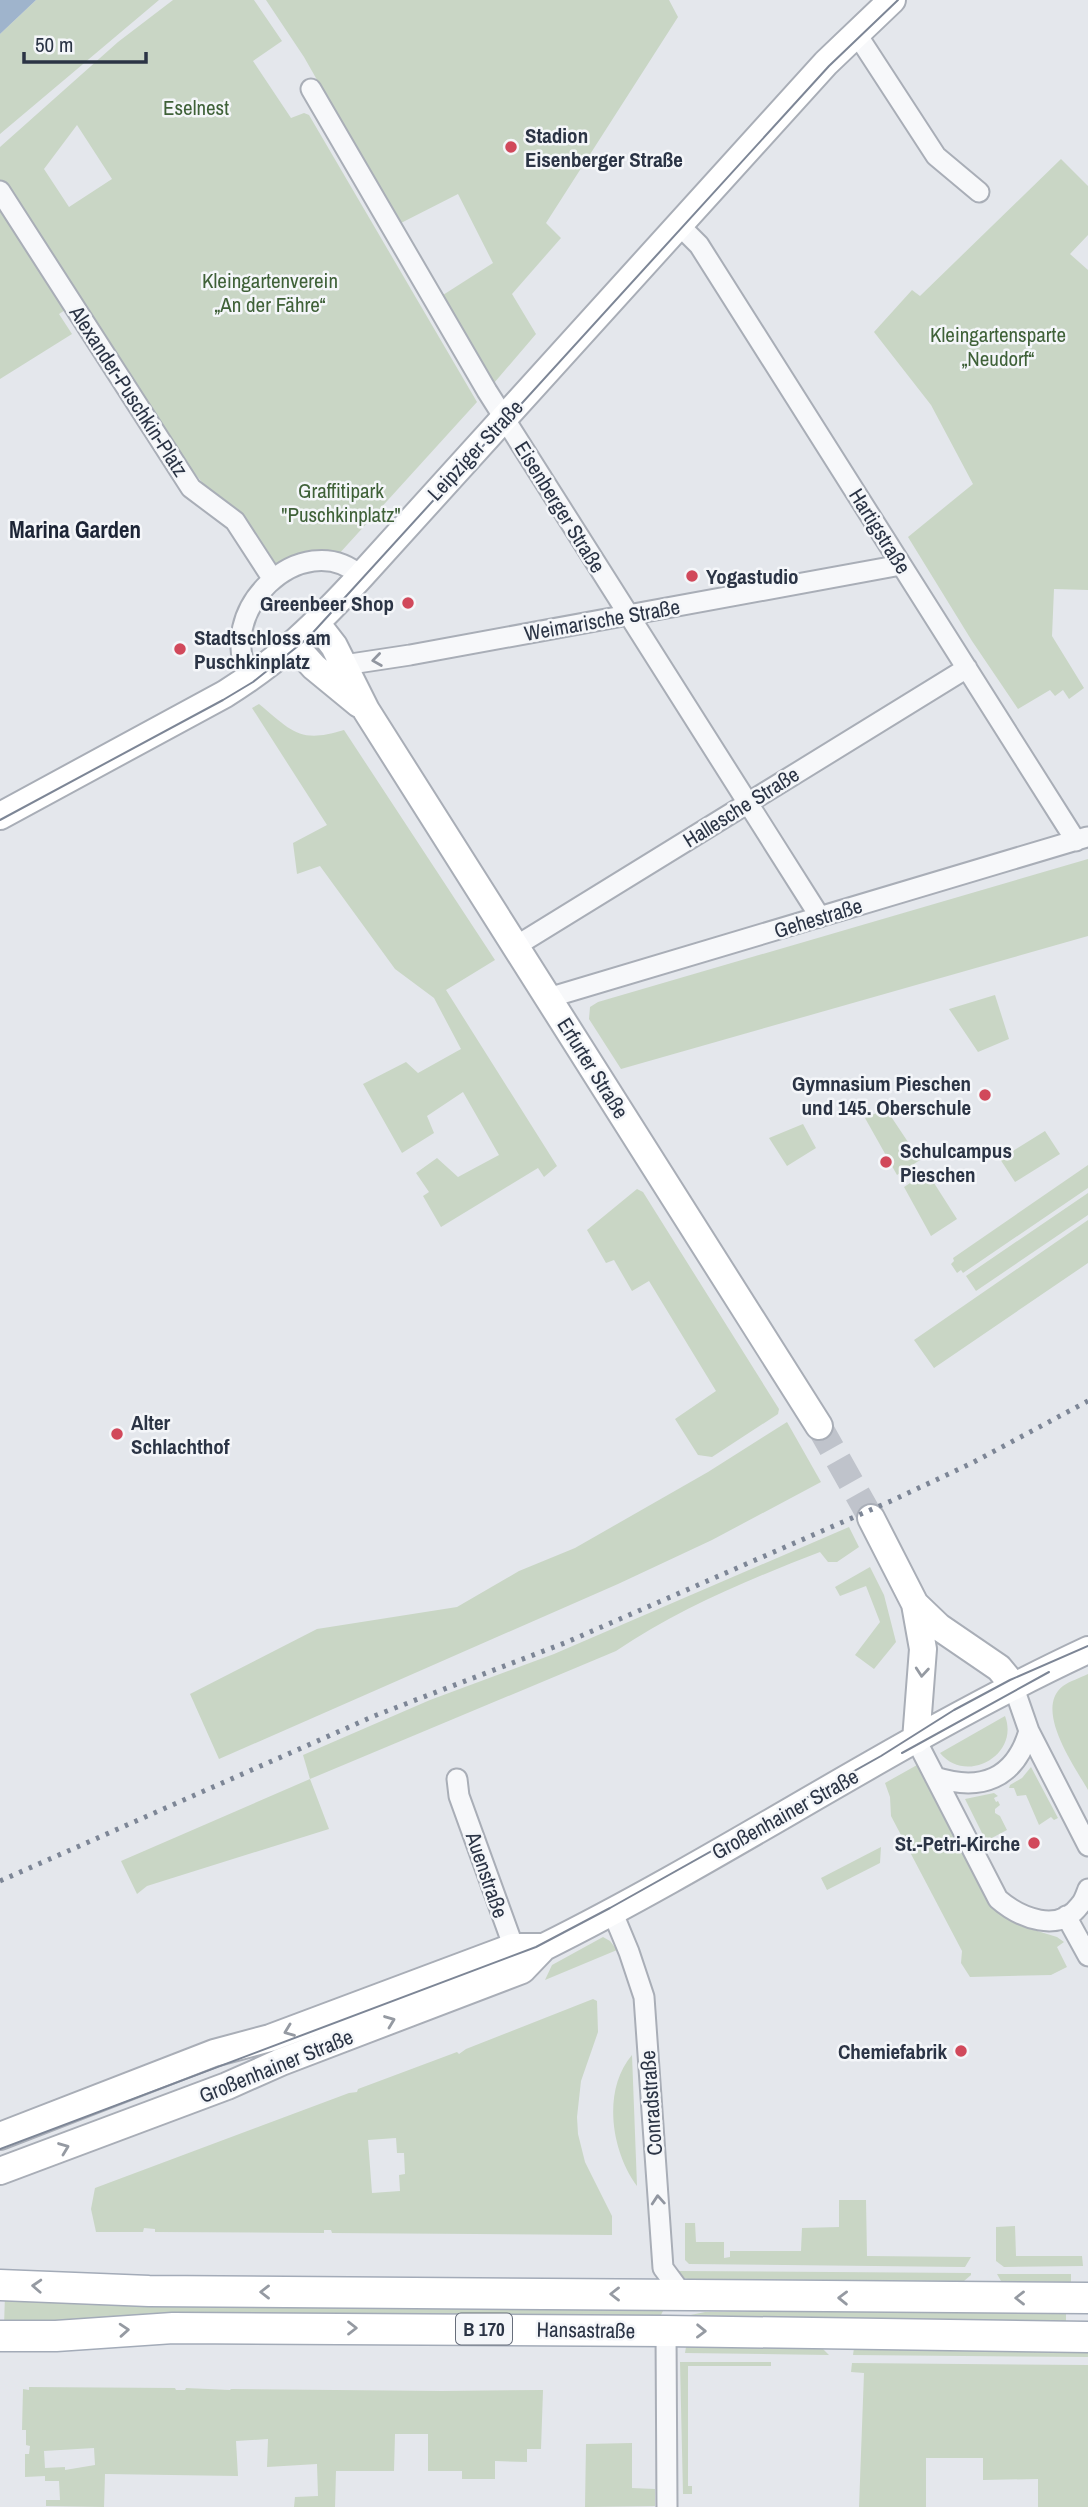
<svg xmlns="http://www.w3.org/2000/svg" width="1088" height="2507" font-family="'Archivo Narrow',sans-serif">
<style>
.green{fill:#c9d6c5;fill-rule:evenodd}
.water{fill:#9fb4cc}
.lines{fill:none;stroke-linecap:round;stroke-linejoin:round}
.secondary-tunnel{stroke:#bfc3cb;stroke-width:26;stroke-dasharray:26 13;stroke-linecap:butt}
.street-casing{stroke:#a9aeb7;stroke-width:23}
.secondary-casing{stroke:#a9aeb7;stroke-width:30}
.primary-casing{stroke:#a3abb8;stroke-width:33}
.street{stroke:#f7f8fa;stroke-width:19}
.secondary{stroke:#fff;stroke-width:26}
.primary{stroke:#fff;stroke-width:30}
.tram{stroke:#7d8696;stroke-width:2}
.rail{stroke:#7d8696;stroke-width:5;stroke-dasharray:3.5 7;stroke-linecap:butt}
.oneway{stroke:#9196a0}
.oneway2{stroke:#959aa2}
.poi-dot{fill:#d1495b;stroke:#f4f6f9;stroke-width:2.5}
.labels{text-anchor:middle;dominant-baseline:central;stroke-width:5;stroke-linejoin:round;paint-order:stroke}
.shield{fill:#f4f6f9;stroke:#676e7b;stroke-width:2}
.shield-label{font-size:19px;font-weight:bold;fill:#2b3445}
.park-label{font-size:21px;fill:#3f6138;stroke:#f4f6f9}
.poi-label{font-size:21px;font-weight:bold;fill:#2b3445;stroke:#f4f6f9;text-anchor:start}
.street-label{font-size:21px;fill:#2b3445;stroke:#f4f6f9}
.neighbourhood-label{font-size:23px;font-weight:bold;fill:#1d2536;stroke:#f4f6f9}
</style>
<rect width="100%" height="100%" fill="#e4e7ec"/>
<path class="green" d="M36 0H159L0 134V34Z
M173 0H254L282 41 253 61 291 118 304 113 309 115 477 402 338 555 278 567 243 514 221 505 191 469 39 237 68 308 59 314 72 334 0 379V147L118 42ZM77 125 112 179 69 207 44 169Z
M266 0H669L678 17 546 223 561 238 512 294 536 334 494 383 443 295 493 263 458 194 399 224 304 57Z
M1061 159 1088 186V235L1070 254 1088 270V590L1054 589 1052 636 1084 688 1069 699 1063 690 1055 696 1050 690 1018 709 972 641 908 537 973 484 931 405 874 332 912 290 920 296Z
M259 704C292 731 299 744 344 730L495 960 446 990 557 1166 544 1177 538 1168 441 1227 423 1196 429 1192 416 1173 437 1158 458 1177 499 1155 463 1092 427 1116 434 1133 402 1153 363 1084 406 1062 418 1073 461 1049 434 998 395 969 320 866 297 874 293 843 327 825 252 708Z
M1088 859V936L621 1069 589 1019 590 1007 598 1002Z
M995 995 1009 1039 978 1052 949 1009Z
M886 1109 920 1160 897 1175 865 1118Z
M803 1124 816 1148 787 1166 769 1138Z
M1045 1131 1060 1154 1015 1182 1000 1159Z
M1088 1165V1188L963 1273 961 1270 957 1273 951 1264 954 1261 953 1258Z
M927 1172 957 1219 931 1236 904 1187Z
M637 1189 643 1192 779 1409 778 1414 712 1457 698 1455 675 1419 716 1391 649 1281 632 1291 614 1260 606 1263 587 1230Z
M1088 1193V1215L976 1291 966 1276Z
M1088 1220V1263L934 1368 914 1340Z
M787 1422 821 1482 712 1540 618 1584 219 1759 190 1694 317 1629 457 1607 519 1571 575 1548 708 1472Z
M849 1527 859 1547 837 1562H828L820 1552C750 1579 678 1609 616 1651L310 1779 329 1829 147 1886 137 1894 121 1861 310 1779 303 1755 430 1700 554 1654Z
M870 1567 884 1595 896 1642 874 1669 855 1655 880 1622 866 1586 840 1596 835 1587Z
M1088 1674V1790C1075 1767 1033 1709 1063 1686 1070 1681 1080 1678 1088 1674Z
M1005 1716C1020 1755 966 1785 940 1753Z
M917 1765 997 1910 1021 1926 1057 1937 1064 1942 1057 1947 1067 1967 1051 1975 970 1977 961 1963 962 1951 891 1816 890 1797 885 1783Z
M1031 1767 1058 1818 1054 1820 1051 1817 1039 1825 1026 1795 1017 1796 1014 1788H1009L1010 1785 1022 1778Z
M994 1793 998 1796 994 1798 996 1802 998 1801 1000 1805 995 1809V1813L1000 1816 1007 1830 986 1841 965 1799Z
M881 1847 880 1863 827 1890 821 1878Z
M603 1937 610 1941 617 1950 545 1980 552 1965Z
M593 1999 597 2001 598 2032 581 2081 577 2117 578 2134 585 2162 612 2216V2235L332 2233 331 2230H324V2233L155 2232V2229L144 2228 143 2232H96L91 2209 95 2188 349 2093 357 2092 358 2089 457 2052 459 2054 466 2049ZM396 2138 397 2153H404L405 2174 399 2175 400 2191 372 2193 368 2140Z
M632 2055 637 2186C611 2151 602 2090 632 2055Z
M839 2200H866L867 2256 971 2257 965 2267 689 2264 685 2260V2223H695L696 2242H724V2258L730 2257V2251H801L802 2228 839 2227Z
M1015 2226 1016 2256H1082L1083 2266 1004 2267 996 2261V2227Z
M676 2271 971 2273V2275L964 2281 688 2279 682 2278Z
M997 2274H1071V2282L1001 2281Z
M5 2294 667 2303 657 2323 4 2327Z
M791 2304 1066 2307V2326L681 2317 705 2312H748Z
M686 2347 823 2349 829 2355 685 2353Z
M854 2348 1088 2350V2357L853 2355Z
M680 2362H771V2366H688V2486H692V2494H683Z
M852 2363 1088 2365V2507H1038V2479L983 2480V2458H926V2507H859L864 2373 851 2372Z
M29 2387 175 2388 176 2390H185L186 2388 230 2390 231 2389 442 2391 543 2390 541 2449H527V2462L495 2461V2479H462V2471H428V2434H395L394 2471H336L335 2507H294L295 2497 318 2496 317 2464 267 2467 268 2439 236 2441 238 2476 105 2474 104 2507 46 2506V2500H60L59 2481H45V2476L25 2477V2454H29L30 2446 26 2445V2430H22L23 2389 29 2390ZM94 2448 95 2465 65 2470V2467L45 2468 44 2451Z
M632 2443V2488L655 2489V2506L585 2507 586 2444Z"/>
<path class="water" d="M0 0H36L0 34Z"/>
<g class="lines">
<path class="secondary-tunnel" d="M819 1426 871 1518"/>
<defs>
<path id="street" d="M856 33 936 156 979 192
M311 89 487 391 820 917
M0 191 191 488 235 521 272 578
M679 225 699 245 1076 841
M344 665 410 655 901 565
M251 678C210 614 302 524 361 576
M516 946 967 668
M548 998 1087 837
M1013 1685 1029 1731 1088 1846
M916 1740 998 1899C1020 1918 1059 1934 1080 1905 1084 1901 1086 1894 1088 1889
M935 1777C981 1792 1015 1779 1029 1731
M457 1779 459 1796 518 1959
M612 1911 629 1952 644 1997 663 2268 683 2295
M1066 1916 1088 1956
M666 2331 667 2507"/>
<path id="secondary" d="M317 624 334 646 366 710 819 1426
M294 645 314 667 359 704
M0 816 225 694C281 659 317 624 361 576L826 63 892 0
M871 1518 915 1604 923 1649 916 1740
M915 1604 939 1627 999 1668 1013 1685
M0 2136 214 2053 270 2038 513 1947H544
M0 2171 227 2086 281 2062 522 1970 544 1947C729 1855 901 1737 1088 1650"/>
<path id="primary" d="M0 2285 149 2291 1088 2298
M0 2336H56L173 2328 666 2331 1088 2337"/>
</defs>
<use href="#street" class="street-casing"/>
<use href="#secondary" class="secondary-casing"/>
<use href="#primary" class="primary-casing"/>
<use href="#street" class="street"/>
<use href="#secondary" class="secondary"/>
<use href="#primary" class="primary"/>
<path class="tram" d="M0 820 223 700 253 682 308 638 829 66 898 0
M902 1753 1049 1672
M0 2149 536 1947 610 1908 881 1756 954 1710 1010 1680 1088 1646"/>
<path class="rail" d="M0 1881 374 1716 567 1642 891 1501 972 1463 1088 1401"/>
</g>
<defs><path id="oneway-chevron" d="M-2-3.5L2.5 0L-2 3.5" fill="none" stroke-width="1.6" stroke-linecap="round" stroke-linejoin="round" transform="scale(1.75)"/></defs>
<g class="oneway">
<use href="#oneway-chevron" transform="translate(377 660) rotate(172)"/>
<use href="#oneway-chevron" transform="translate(658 2200) rotate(-94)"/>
</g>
<g class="oneway2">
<use href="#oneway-chevron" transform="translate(922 1672) rotate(95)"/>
<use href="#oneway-chevron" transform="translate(390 2021) rotate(-21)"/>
<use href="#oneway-chevron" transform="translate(289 2031) rotate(159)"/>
<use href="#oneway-chevron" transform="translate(64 2148) rotate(-21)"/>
<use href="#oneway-chevron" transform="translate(37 2286) rotate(-177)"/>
<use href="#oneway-chevron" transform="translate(265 2292) rotate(-180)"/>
<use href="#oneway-chevron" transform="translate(615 2294) rotate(-180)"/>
<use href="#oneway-chevron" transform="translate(843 2298) rotate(-179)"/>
<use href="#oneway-chevron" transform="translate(1020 2298) rotate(180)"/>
<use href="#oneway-chevron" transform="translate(352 2328)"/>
<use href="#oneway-chevron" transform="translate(124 2330) rotate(-4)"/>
<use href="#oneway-chevron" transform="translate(701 2331) rotate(1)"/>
</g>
<g class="poi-dot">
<circle cx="511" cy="147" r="7"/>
<circle cx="692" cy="576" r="7"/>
<circle cx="408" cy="603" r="7"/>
<circle cx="180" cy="649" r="7"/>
<circle cx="985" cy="1095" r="7"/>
<circle cx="886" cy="1162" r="7"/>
<circle cx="117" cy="1434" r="7"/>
<circle cx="1034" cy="1843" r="7"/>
<circle cx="961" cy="2051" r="7"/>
</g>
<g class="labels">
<rect class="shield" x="456" y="2313.5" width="56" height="31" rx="5"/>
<g class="shield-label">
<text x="484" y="2329">B 170</text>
</g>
<g class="park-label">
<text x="196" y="107">Eselnest</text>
<text x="270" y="280">Kleingartenverein<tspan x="270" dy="24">„An der Fähre“</tspan></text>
<text x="998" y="334">Kleingartensparte<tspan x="998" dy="24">„Neudorf“</tspan></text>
<text x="341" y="490">Graffitipark<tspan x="341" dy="24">"Puschkinplatz"</tspan></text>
</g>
<g class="poi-label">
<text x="525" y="135">Stadion<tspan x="525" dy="24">Eisenberger Straße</tspan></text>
<text x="706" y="576">Yogastudio</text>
<text x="394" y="603" text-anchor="end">Greenbeer Shop</text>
<text x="194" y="637">Stadtschloss am<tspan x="194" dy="24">Puschkinplatz</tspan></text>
<text x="971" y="1083" text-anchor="end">Gymnasium Pieschen<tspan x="971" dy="24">und 145. Oberschule</tspan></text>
<text x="900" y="1150">Schulcampus<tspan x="900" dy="24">Pieschen</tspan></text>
<text x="131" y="1422">Alter<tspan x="131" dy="24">Schlachthof</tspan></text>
<text x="1020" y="1843" text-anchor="end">St.-Petri-Kirche</text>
<text x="947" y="2051" text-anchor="end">Chemiefabrik</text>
</g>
<g class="street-label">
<text transform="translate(129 391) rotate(57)">Alexander-Puschkin-Platz</text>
<text transform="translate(475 450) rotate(-47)">Leipziger Straße</text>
<text transform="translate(560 507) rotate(58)">Eisenberger Straße</text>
<text transform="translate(880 531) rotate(58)">Hartigstraße</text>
<text transform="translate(602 620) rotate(-10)">Weimarische Straße</text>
<text transform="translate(741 807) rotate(-32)">Hallesche Straße</text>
<text transform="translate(818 918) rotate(-17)">Gehestraße</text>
<text transform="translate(593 1068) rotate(58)">Erfurter Straße</text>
<text transform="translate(785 1814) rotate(-29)">Großenhainer Straße</text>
<text transform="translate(487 1875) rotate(71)">Auenstraße</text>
<text transform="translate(276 2066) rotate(-22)">Großenhainer Straße</text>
<text transform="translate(651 2103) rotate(-94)">Conradstraße</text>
<text transform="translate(586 2330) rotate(1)">Hansastraße</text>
</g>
<g class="neighbourhood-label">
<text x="75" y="529">Marina Garden</text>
</g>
</g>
<path d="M24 52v10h122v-10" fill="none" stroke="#2b3445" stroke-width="3.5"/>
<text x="35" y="52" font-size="21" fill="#2b3445" stroke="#f4f6f9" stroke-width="5" paint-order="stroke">50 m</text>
</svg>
